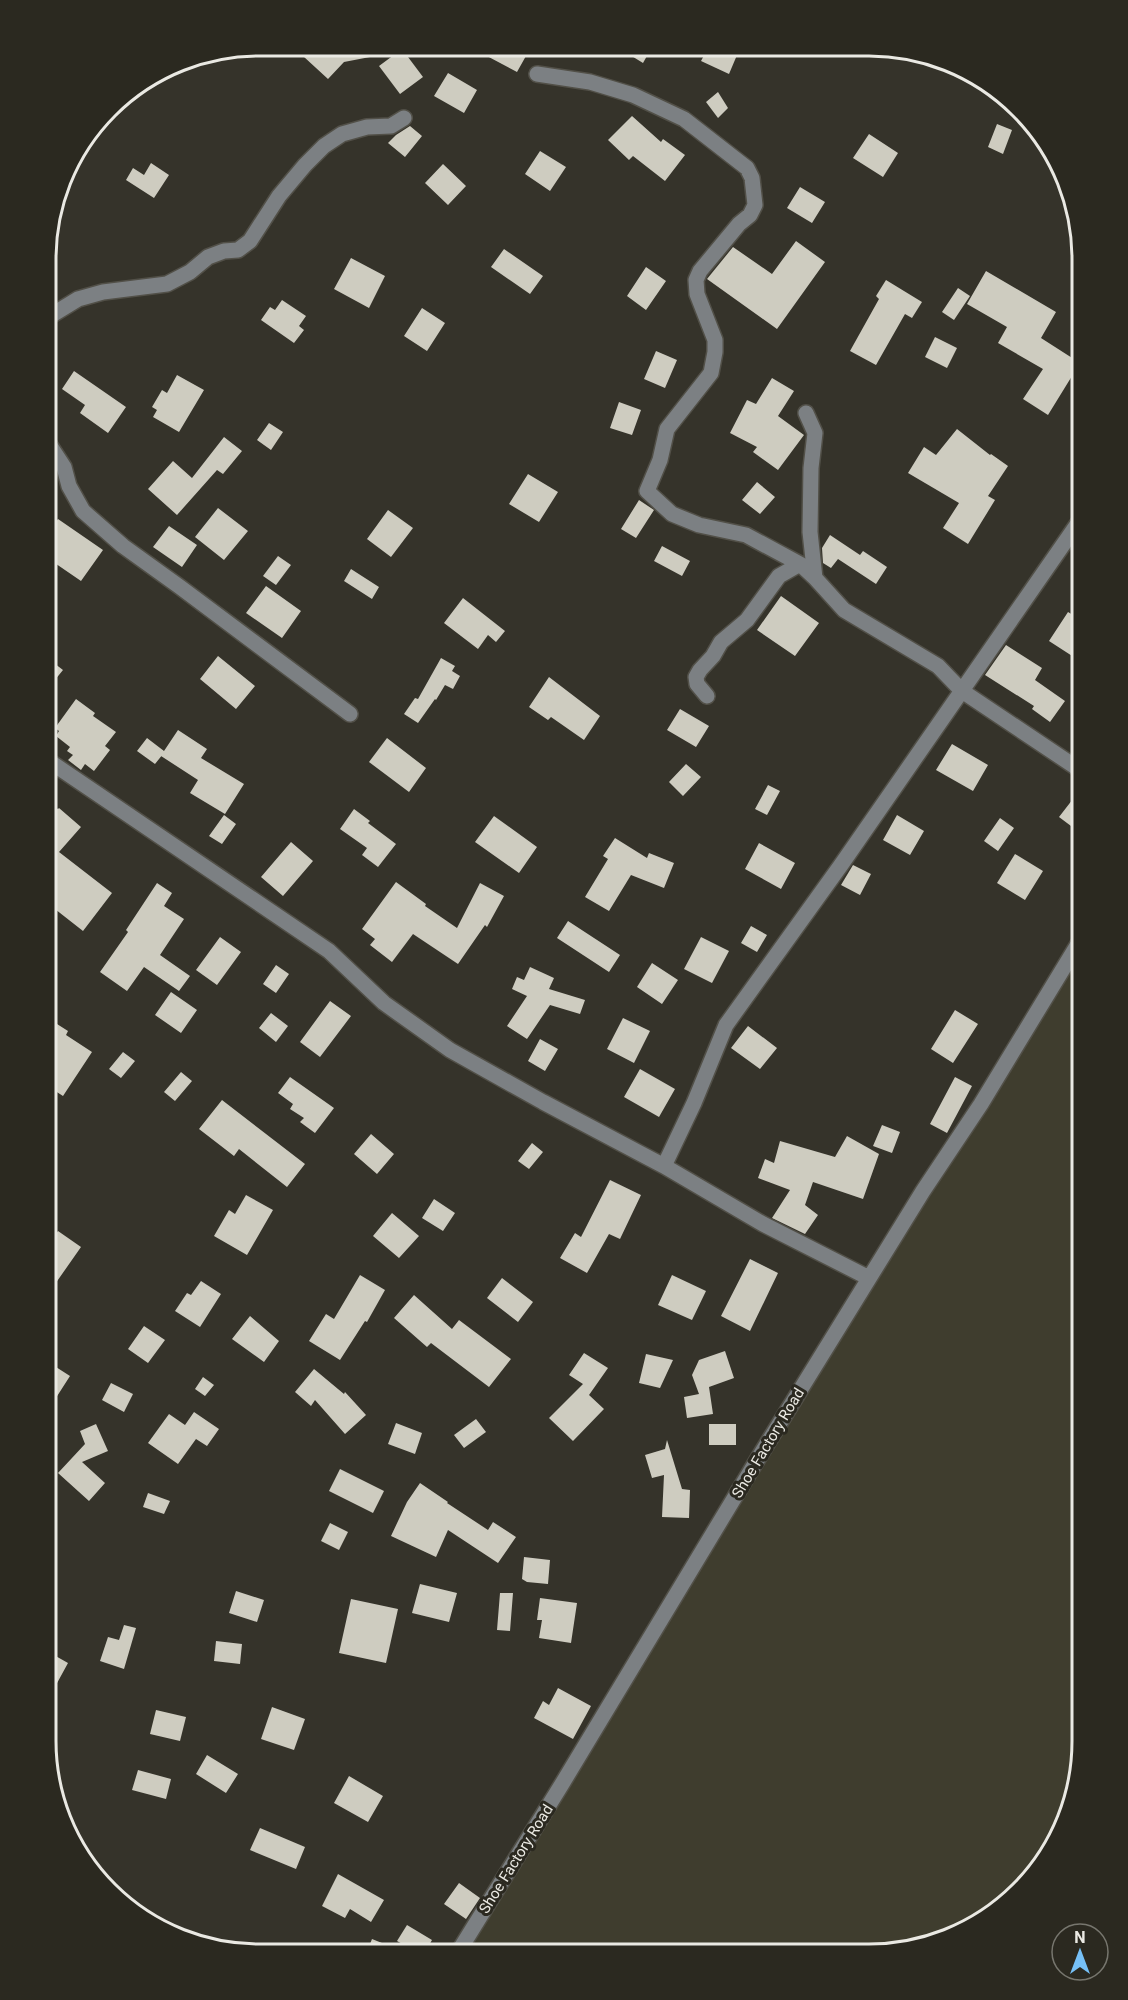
<svg xmlns="http://www.w3.org/2000/svg" width="1128" height="2000" font-family="Roboto,sans-serif">
<style>
.built{fill:#3f3d2e}
.building{fill:#ceccc0}
.lines{fill:none;stroke-linecap:round;stroke-linejoin:round}
.minor-casing{stroke:#525048;stroke-width:18}
.minor{stroke:#7c8083;stroke-width:15}
.labels{text-anchor:middle;dominant-baseline:central;stroke-width:6;stroke-linejoin:round;paint-order:stroke}
.street-label{font-size:15px;fill:#eae9e3;stroke:#2b2920}
.rim{fill:none;stroke:#eae9e3;stroke-width:3}
</style>
<rect width="100%" height="100%" fill="#35332a"/>
<path class="built" d="M1083 938V1755L1067 1823 1039 1872 988 1919 938 1944 869 1955 462 1954Z"/>
<path class="building" d="M291 45 368 46 370 57 344 62 328 79Z
M489 46 531 47 517 72 485 55Z
M617 47H652L643 63Z
M708 48H740L729 74 701 61Z
M402 49 423 77 400 94 379 66Z
M448 73 477 90 464 113 434 96Z
M718 92 728 108 718 118 706 102Z
M632 116 661 142 663 139 685 155 665 181 633 156 629 160 608 140Z
M997 124 1012 130 1003 154 988 147Z
M410 126 422 136 405 157 388 143 396 135Z
M869 134 898 153 883 177 853 158Z
M540 151 566 167 550 191 525 174Z
M151 163 169 175 154 198 126 180 133 168 144 175Z
M443 164 466 186 448 205 425 183Z
M800 187 825 202 812 223 787 208Z
M796 241 825 262 777 329 707 279 733 247 772 274Z
M504 249 543 276 530 294 491 267Z
M351 258 385 276 369 308 334 289Z
M646 267 666 281 646 310 627 296Z
M986 271 1056 312 1041 338 1080 363 1048 415 1023 399 1043 369 998 343 1007 327 967 304Z
M886 280 922 302 912 318 905 314 876 365 850 351 879 299 876 296Z
M958 288 970 296 954 320 942 312Z
M282 300 306 316 299 326 304 330 294 343 261 320 270 307 275 310Z
M422 308 445 323 427 351 404 336Z
M935 337 957 348 947 368 925 357Z
M656 351 677 360 665 388 644 379Z
M74 371 126 407 108 433 80 413 85 405 62 389Z
M177 375 204 390 179 432 153 417 157 410 152 407 162 390 167 393Z
M772 378 794 391 778 416 804 435 778 470 753 452 757 447 730 433 747 400 756 404Z
M619 402 641 410 632 435 610 428Z
M269 423 283 432 271 450 257 440Z
M957 429 990 455 991 454 1008 466 988 496 995 500 968 544 943 528 959 503 908 473 924 447 936 455Z
M224 437 242 451 223 474 217 470 177 515 148 489 173 461 192 478Z
M528 474 558 492 539 522 509 504Z
M757 482 775 497 760 514 742 500Z
M639 500 654 510 636 538 621 529Z
M218 508 248 531 224 560 195 537Z
M388 510 413 528 391 557 367 539Z
M58 519 103 550 81 581 46 557V536Z
M169 526 197 545 182 567 153 547Z
M830 535 860 555 863 551 887 567 876 584 838 559 831 568 823 563 822 548Z
M662 546 690 561 682 576 654 561Z
M278 556 291 565 276 585 263 576Z
M351 569 379 587 372 599 344 581Z
M266 586 301 611 282 638 246 613Z
M781 596 819 623 795 656 757 630Z
M463 598 505 631 496 642 488 635 478 649 444 623Z
M1068 612 1083 621V663L1049 641Z
M1006 645 1042 668 1035 680 1065 701 1050 722 1032 709 1034 706 985 675Z
M218 656 255 686 236 709 200 679Z
M46 657 63 670 46 691Z
M441 658 455 666 452 671 460 676 453 689 445 685 436 700 435 699 418 723 404 714 415 698 418 699Z
M549 677 600 716 584 740 551 717 548 720 529 707Z
M76 699 95 713 93 716 116 732 105 746 110 750 94 771 85 764 81 770 68 760 73 755 67 751 70 747 56 736 59 731 55 728Z
M680 709 709 726 696 747 667 730Z
M178 730 207 749 201 758 244 784 225 814 190 793 198 780 161 756 163 754 155 764 137 751 147 738 164 751Z
M387 738 426 768 409 792 369 762Z
M952 744 988 765 973 791 936 770Z
M686 764 701 777 683 796 669 782Z
M768 785 780 791 767 815 755 809Z
M1083 786V835L1059 817Z
M46 802 58 809 59 808 81 827 59 852 112 893 83 931 46 902Z
M354 809 370 821 368 823 396 844 378 867 362 855 367 848 340 829Z
M224 815 236 824 222 844 209 836Z
M897 815 924 831 910 855 883 840Z
M494 816 537 847 519 873 475 842Z
M1000 818 1014 828 998 851 984 841Z
M615 838 647 858 649 853 674 863 664 888 631 875 609 911 585 897 608 859 603 856Z
M291 842 313 861 283 896 261 877Z
M759 843 795 863 781 889 745 869Z
M1015 854 1043 871 1025 900 997 883Z
M853 865 871 874 860 895 841 885Z
M396 882 426 904 425 906 457 928 480 883 504 896 487 927 485 925 458 964 413 934 392 962 370 945 375 939 362 929Z
M157 883 172 893 164 906 184 919 160 955 190 976 179 991 144 967 127 991 100 972 128 932 126 930Z
M568 921 620 955 609 972 557 938Z
M751 926 767 935 757 952 741 943Z
M220 937 241 952 217 985 196 970Z
M701 937 729 951 712 983 684 969Z
M652 963 678 980 662 1004 637 987Z
M276 965 289 974 276 993 263 984Z
M530 967 554 978 549 989 585 1000 580 1014 550 1005 527 1039 507 1026 527 996 512 989 517 977 524 980Z
M171 992 197 1010 181 1033 155 1015Z
M330 1001 351 1016 320 1057 300 1042Z
M955 1010 978 1024 953 1063 931 1049Z
M271 1013 288 1026 276 1042 259 1028Z
M46 1017 68 1031 66 1035 92 1052 63 1096 46 1085Z
M623 1018 650 1031 634 1063 607 1049Z
M748 1026 777 1048 760 1069 731 1048Z
M540 1039 558 1049 545 1071 528 1061Z
M123 1052 135 1061 121 1078 109 1069Z
M640 1069 675 1089 659 1117 624 1097Z
M181 1072 192 1081 175 1101 164 1092Z
M290 1077 334 1108 315 1133 300 1122 304 1118 290 1109 293 1104 278 1093Z
M955 1077 972 1086 947 1133 930 1124Z
M222 1100 305 1164 287 1187 239 1149 234 1156 199 1129Z
M882 1125 900 1132 892 1153 873 1146Z
M371 1134 394 1154 377 1174 354 1154Z
M847 1136 879 1154 863 1199 813 1182 805 1205 818 1215 805 1234 772 1218 790 1190 758 1178 765 1159 774 1163 780 1141 835 1157Z
M532 1143 543 1152 529 1169 518 1161Z
M610 1180 641 1195 620 1239 609 1234 587 1273 560 1258 575 1233 581 1237Z
M246 1195 273 1210 247 1255 214 1236 229 1210 235 1214Z
M434 1199 455 1213 443 1231 422 1218Z
M392 1213 419 1236 399 1258 373 1236Z
M58 1231 81 1247 46 1297V1248Z
M750 1259 778 1273 750 1331 721 1316Z
M360 1275 385 1290 367 1322 365 1321 340 1360 309 1341 326 1314 334 1319Z
M672 1275 706 1291 692 1320 658 1305Z
M502 1278 533 1302 518 1322 487 1298Z
M201 1281 221 1294 200 1327 175 1311 187 1293 191 1295Z
M414 1295 452 1329 459 1320 511 1359 489 1387 431 1343 427 1347 394 1318Z
M250 1316 279 1341 264 1362 232 1339Z
M144 1326 165 1340 148 1363 128 1349Z
M725 1351 734 1378 709 1387 713 1414 687 1418 684 1397 699 1394 692 1375 699 1360Z
M584 1353 608 1368 589 1395 604 1409 573 1441 549 1418 583 1384 569 1375Z
M646 1354 673 1360 660 1388 639 1383Z
M45 1360 70 1376 45 1415Z
M314 1369 344 1394 345 1392 366 1415 345 1434 315 1400 311 1406 295 1392Z
M203 1377 214 1385 205 1396 195 1389Z
M111 1383 133 1394 124 1412 102 1400Z
M194 1412 219 1429 207 1446 196 1439 178 1464 148 1443 169 1414 185 1425Z
M476 1419 486 1432 464 1448 454 1435Z
M396 1423 422 1433 415 1454 388 1444Z
M96 1424 108 1451 82 1462 105 1483 89 1501 58 1473 85 1444 80 1431Z
M709 1424H736V1445H709Z
M667 1440 682 1489 690 1490 689 1518 662 1517 664 1475 652 1478 645 1455 665 1449Z
M340 1469 384 1491 373 1513 329 1491Z
M420 1483 448 1502 447 1503 488 1530 493 1522 516 1537 498 1563 448 1530 436 1557 391 1536 407 1502Z
M148 1493 170 1501 164 1514 143 1507Z
M330 1523 348 1532 339 1550 321 1541Z
M524 1557 550 1560 548 1584 527 1582 522 1579Z
M420 1584 457 1593 449 1622 412 1613Z
M236 1591 264 1600 257 1622 229 1613Z
M500 1593H513L510 1631 497 1630Z
M540 1598 577 1603 571 1643 539 1638 542 1620H537Z
M351 1599 398 1609 386 1663 339 1653Z
M124 1625 136 1628 124 1669 100 1661 108 1637 119 1640Z
M216 1641 242 1644 240 1664 214 1661Z
M45 1650 68 1663 56 1685 45 1679Z
M558 1688 591 1706 573 1739 534 1718 543 1701 549 1705Z
M272 1707 305 1719 294 1750 261 1739Z
M156 1710 186 1717 180 1741 150 1734Z
M207 1755 238 1774 226 1793 196 1774Z
M138 1770 171 1779 166 1799 132 1790Z
M349 1776 383 1796 368 1822 334 1803Z
M260 1828 305 1847 296 1869 250 1850Z
M338 1874 384 1900 371 1922 350 1909 345 1918 322 1906Z
M459 1883 480 1898 466 1919 444 1904Z
M407 1925 432 1940 424 1954H420L397 1941Z
M372 1939 407 1953V1954H366Z"/>
<g class="lines">
<defs>
<path id="minor" d="M537 74 590 82 633 95 684 119 747 168 752 178 755 205 750 215 739 224 700 271 696 280 697 294 715 340V352L711 373 667 429 660 460 647 491 672 514 699 525 746 535 800 564 815 578 844 610 938 666 962 691 1083 772
M47 318 78 299 103 292 167 284 190 272 208 257 224 251 238 250 250 241 279 196 305 165 324 146 342 134 367 127 391 126 404 118
M806 413 815 433 811 468 810 532 815 578
M47 441 64 467 69 486 83 511 123 546 180 587 350 714
M707 696 697 684 696 677 700 670 713 656 721 642 747 620 779 576 800 564
M46 759 329 951 384 1003 450 1050 543 1102 664 1166 763 1224 869 1278
M664 1166 694 1103 726 1025 841 865 1083 516
M457 1954 562 1784 762 1452 923 1191 981 1104 1083 936"/>
</defs>
<use href="#minor" class="minor-casing"/>
<use href="#minor" class="minor"/>
</g>
<g class="labels">
<g class="street-label">
<text transform="translate(768 1443) rotate(-59)">Shoe Factory Road</text>
<text transform="translate(516 1859) rotate(-58)">Shoe Factory Road</text>
</g>
</g>
<path d="M0 0H1128V2000H0ZM259 56H869A203 203 0 0 1 1072 259V1741A203 203 0 0 1 869 1944H259A203 203 0 0 1 56 1741V259A203 203 0 0 1 259 56Z" fill="#2b2920" fill-rule="evenodd"/>
<path class="rim" d="M259 56H869A203 203 0 0 1 1072 259V1741A203 203 0 0 1 869 1944H259A203 203 0 0 1 56 1741V259A203 203 0 0 1 259 56Z"/>
<g transform="translate(1080 1952)"><circle r="28" fill="#2b2920" stroke="#77766e" stroke-width="1.5"/>
<path d="M0-4.5L10 22L0 15L-10 22Z" fill="#76c0f7"/>
<text y="-9" font-size="16" font-weight="bold" text-anchor="middle" fill="#eae9e3">N</text>
</g>
</svg>
